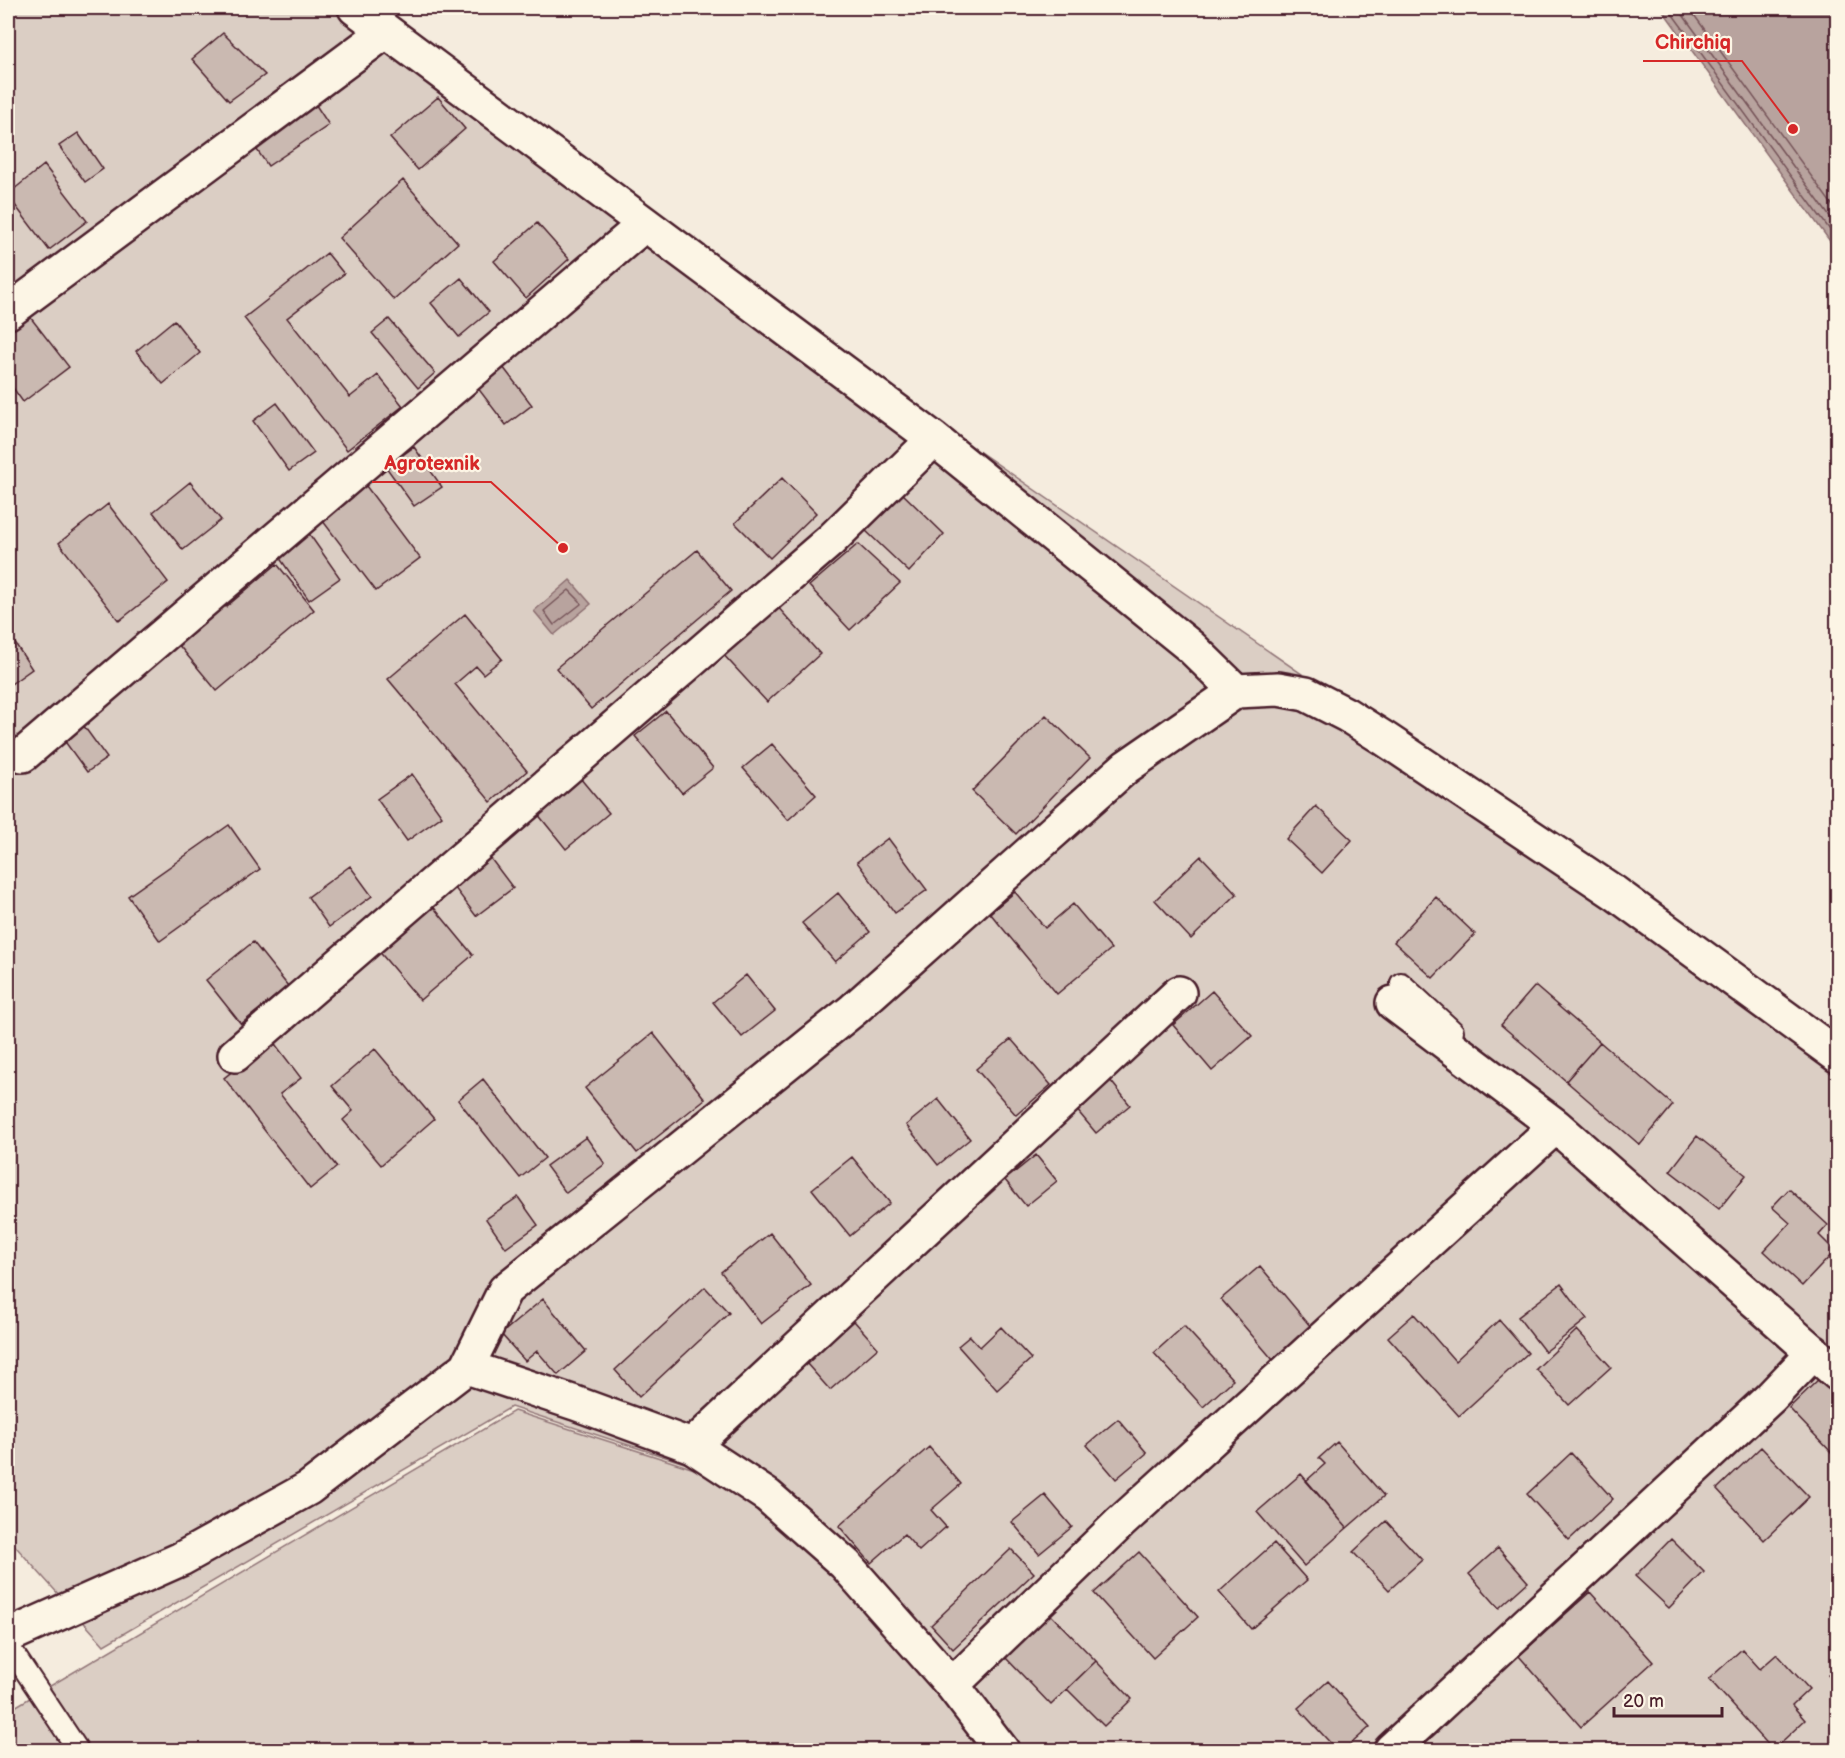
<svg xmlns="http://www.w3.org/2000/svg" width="1845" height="1758" font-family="'Balsamiq Sans',sans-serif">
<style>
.green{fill:#dbcec4;stroke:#927678;stroke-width:1.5}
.water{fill:#b8a39e;stroke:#8c6e70;stroke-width:1.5}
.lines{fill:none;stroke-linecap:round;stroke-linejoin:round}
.shore{stroke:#765459;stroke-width:1.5}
.building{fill:#cab9b1;stroke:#4a1f2b;stroke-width:1.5}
.service-casing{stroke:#4a1f2b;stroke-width:24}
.minor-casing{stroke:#4a1f2b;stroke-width:38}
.service{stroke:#fcf5e5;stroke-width:20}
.minor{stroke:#fcf5e5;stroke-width:33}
.leader{fill:none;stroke:#d62828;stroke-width:2}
.callout-dot{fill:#d62828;stroke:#fcf5e5;stroke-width:2}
.callout-label{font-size:20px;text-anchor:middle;font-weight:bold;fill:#d62828;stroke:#fcf5e5;stroke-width:4.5;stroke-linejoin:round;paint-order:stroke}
</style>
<rect width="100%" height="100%" fill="#f5ecde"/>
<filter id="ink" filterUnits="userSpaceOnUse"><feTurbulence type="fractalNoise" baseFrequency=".0167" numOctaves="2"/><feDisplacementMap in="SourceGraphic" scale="12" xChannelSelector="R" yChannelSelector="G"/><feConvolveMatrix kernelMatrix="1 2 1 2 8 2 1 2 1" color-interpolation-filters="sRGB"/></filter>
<g filter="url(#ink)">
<path class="green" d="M8 8H350L401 53 1837 1043V1750H985L819 1545 718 1474 511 1407 104 1645 8 1538Z
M514 1411 713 1475 819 1554 934 1677 977 1750H8V1711Z"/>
<path class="water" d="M1661 8H1837V251Z
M570 580 591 604 554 635 534 611Z"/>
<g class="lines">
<path class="shore" d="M1668 8 1838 241
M1678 8 1838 228
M1689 8 1838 213
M569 590 580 601 581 604 554 625 544 611Z"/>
</g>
<path class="building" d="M223 33 265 75 229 101 192 59Z
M310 96 329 125 268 166 248 137Z
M438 97 465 129 418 170 390 138Z
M78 133 103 169 85 182 59 146Z
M44 165 87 221 49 250 8 196V194Z
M403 180 458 243 394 300 339 238Z
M537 223 569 259 526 298 494 261Z
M327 253 344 274 287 318 350 397 378 375 403 406 347 450 244 318Z
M461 278 489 312 459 337 431 303Z
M27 313 69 367 23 402 8 381V329Z
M389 319 435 373 418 388 372 333Z
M174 320 200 353 163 384 136 351Z
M503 367 532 405 506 425 477 387Z
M277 403 314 453 289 471 253 421Z
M414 447 442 487 414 506 386 467Z
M360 478 420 558 376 591 316 512Z
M782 478 816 513 770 558 735 523Z
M190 482 221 520 183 550 153 512Z
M901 492 944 534 909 572 865 530Z
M108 504 168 582 119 621 59 543Z
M303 525 340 578 309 600 272 547Z
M858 544 900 583 850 630 809 586Z
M697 550 731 591 591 709 556 668Z
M277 564 314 610 217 691 172 637 219 598 226 607Z
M775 604 820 654 767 702 721 652Z
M465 614 502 659 483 674 476 666 455 684 527 771 491 802 388 679Z
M9 634 32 669 11 684 8 679Z
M666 711 713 768 682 793 635 736Z
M1046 715 1090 758 1016 834 972 791Z
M78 718 107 758 87 772 58 732Z
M772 744 816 795 788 820 743 768Z
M412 774 442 816 407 841 377 799Z
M580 778 609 813 566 849 537 813Z
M1316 806 1352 840 1322 873 1286 839Z
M229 825 260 869 160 941 128 896Z
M888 838 927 890 895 913 857 862Z
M488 855 513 888 476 916 451 883Z
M1201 856 1237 894 1191 939 1155 900Z
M350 866 372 896 329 927 308 897Z
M1015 892 1045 928 1073 904 1111 949 1057 994 990 913Z
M838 893 870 932 835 962 802 923Z
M1436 897 1475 934 1433 978 1394 942Z
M426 898 473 955 420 1000 372 943Z
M253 942 288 986 241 1024 206 980Z
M746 975 775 1011 742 1037 713 1002Z
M1535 986 1600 1042 1566 1081 1501 1025Z
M1212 991 1252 1036 1212 1071 1173 1025Z
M653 1033 705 1099 637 1153 585 1088Z
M1011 1039 1051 1085 1016 1115 976 1069Z
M272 1040 301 1078 280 1094 337 1167 310 1189 224 1078Z
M1600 1042 1673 1105 1640 1145 1566 1081Z
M375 1049 434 1119 381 1165 343 1120 353 1111 332 1086Z
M483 1079 545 1158 520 1178 458 1100Z
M1110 1080 1130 1105 1096 1133 1076 1109Z
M938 1099 970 1139 938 1165 906 1125Z
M1697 1136 1746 1175 1719 1209 1670 1171Z
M586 1137 605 1164 566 1193 546 1166Z
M1036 1155 1057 1181 1026 1206 1005 1180Z
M852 1157 890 1203 850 1236 812 1189Z
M1789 1189 1828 1225 1819 1235 1835 1251 1802 1286 1764 1251 1790 1223 1772 1207Z
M518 1197 538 1225 506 1248 486 1219Z
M770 1233 811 1285 761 1324 721 1272Z
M1260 1266 1311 1327 1273 1360 1221 1299Z
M1561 1284 1587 1319 1545 1352 1518 1317Z
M705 1287 729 1313 639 1397 615 1370Z
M543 1299 586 1351 558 1375 537 1351 525 1361 501 1334Z
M847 1313 878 1348 830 1390 799 1355Z
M1414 1314 1455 1361 1499 1320 1528 1353 1459 1416 1388 1337Z
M1184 1326 1233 1380 1203 1407 1154 1353Z
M1001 1327 1031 1359 997 1390 958 1346 970 1336 980 1347Z
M1577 1330 1611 1367 1569 1405 1536 1369Z
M1823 1375 1838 1391V1450L1833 1454 1789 1408Z
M1118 1419 1147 1453 1116 1479 1087 1445Z
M1337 1442 1384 1496 1347 1528 1306 1481 1325 1464 1319 1458Z
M929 1447 961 1484 931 1510 946 1527 919 1551 904 1534 871 1563 839 1526Z
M1761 1447 1809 1497 1764 1540 1717 1489Z
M1571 1453 1613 1499 1569 1540 1527 1494Z
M1301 1474 1347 1528 1304 1566 1257 1512Z
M1045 1495 1072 1527 1039 1554 1012 1522Z
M1386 1521 1422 1560 1389 1590 1353 1552Z
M1671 1539 1704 1572 1669 1608 1635 1576Z
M1274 1543 1307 1580 1251 1629 1219 1592Z
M1498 1548 1528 1582 1499 1608 1469 1574Z
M1011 1549 1034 1573 953 1649 931 1625Z
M1139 1552 1198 1617 1153 1658 1094 1593Z
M1590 1592 1653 1662 1581 1727 1519 1656Z
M1050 1614 1096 1661 1051 1705 1005 1657Z
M1742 1649 1760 1669 1777 1654 1809 1689 1792 1705 1805 1720 1773 1750 1709 1679Z
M1096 1661 1132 1699 1104 1726 1067 1689Z
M1838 1667V1686L1828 1675Z
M1328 1681 1370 1727 1344 1750H1337L1298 1708Z"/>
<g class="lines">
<defs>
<path id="service" d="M1401 983 1453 1031
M8 1645 78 1750"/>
<path id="minor" d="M355 8 934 439 1191 647 1236 691
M8 312 385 32
M23 755 645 224
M1393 1003 1556 1126 1838 1374
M235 1055 831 540 934 439
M467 1367 575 1403 692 1446 768 1496 845 1564 952 1685 1002 1750
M692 1446 1179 993
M8 1636 181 1559 309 1488 467 1367 505 1290 853 1010 1126 767 1236 691 1278 689 1306 694 1347 715 1385 739 1615 893 1838 1056
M952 1685 1120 1523 1556 1126
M1391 1750 1770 1398 1814 1352"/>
</defs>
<use href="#service" class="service-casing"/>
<use href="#minor" class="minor-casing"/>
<use href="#service" class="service"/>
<use href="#minor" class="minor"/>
</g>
</g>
<path class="leader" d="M1793 129L1742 61H1643M563 548L491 482H372"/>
<g class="callout-dot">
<circle cx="1793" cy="129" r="6"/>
<circle cx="563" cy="548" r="6"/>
</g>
<g class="callout-label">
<text x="1693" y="49">Chirchiq</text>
<text x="432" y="470">Agrotexnik</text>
</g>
<rect width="1845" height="1758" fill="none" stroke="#fcf5e5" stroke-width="30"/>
<rect x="15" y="15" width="1815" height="1728" fill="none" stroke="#4a1f2b" stroke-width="2" filter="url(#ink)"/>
<path d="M1614 1707v9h108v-9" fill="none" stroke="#4a1f2b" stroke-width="3"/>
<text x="1623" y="1707" font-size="18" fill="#4a1f2b" stroke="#fcf5e5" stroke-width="4.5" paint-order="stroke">20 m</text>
</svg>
